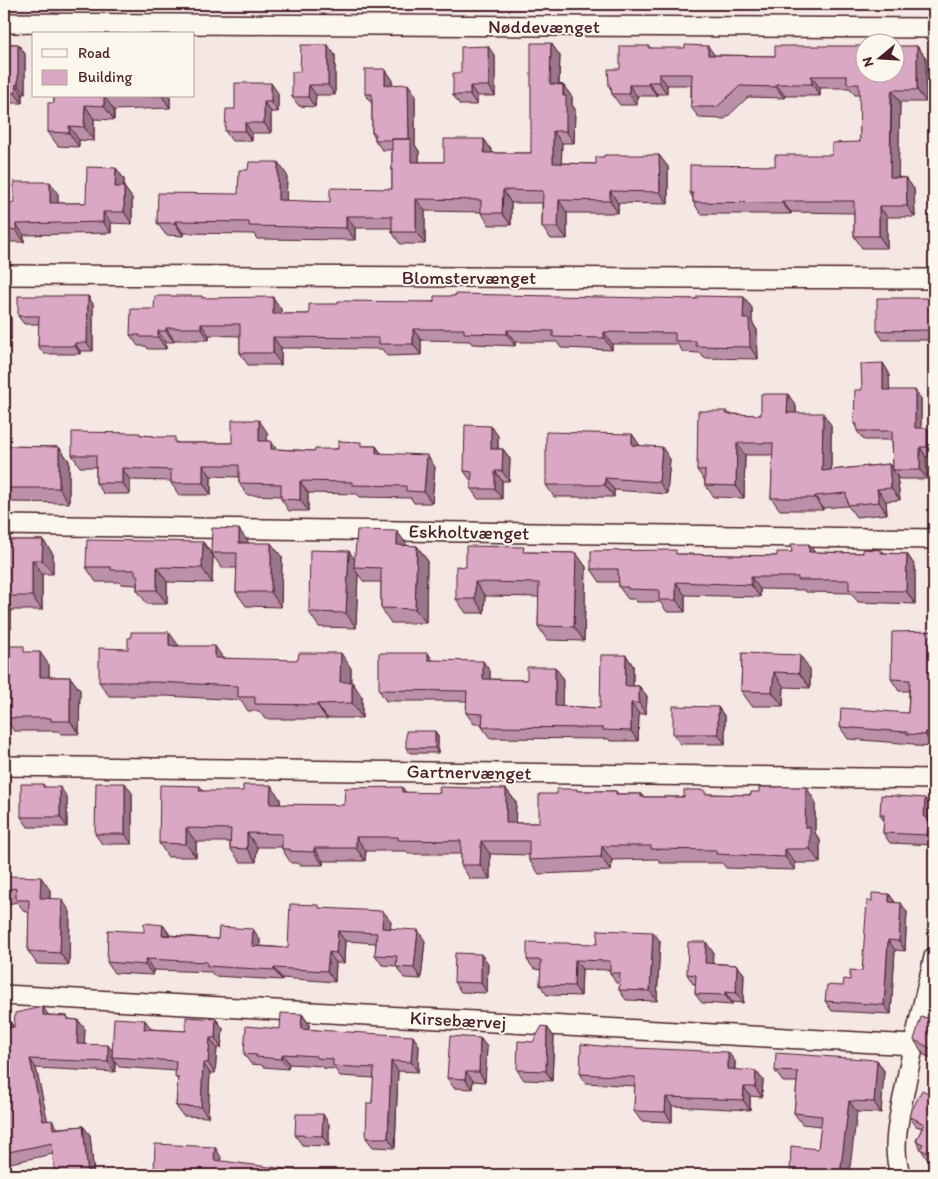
<svg xmlns="http://www.w3.org/2000/svg" width="938" height="1179" font-family="Itim,sans-serif">
<style>
.lines{fill:none;stroke-linecap:round;stroke-linejoin:round}
.street-casing{stroke:#4a1f2b;stroke-width:22}
.street{stroke:#fbf7ec;stroke-width:19}
.wall{fill:#bb90a9;stroke:#4a1f2b}
.shaded-wall{fill:#997689;stroke:#4a1f2b}
.building{fill:#daa8c4;stroke:#4a1f2b}
.labels{text-anchor:middle;dominant-baseline:central;stroke-width:4;stroke-linejoin:round;paint-order:stroke}
.street-label{font-size:19px;fill:#4a1f2b;stroke:#fbf7ec}
</style>
<rect width="100%" height="100%" fill="#f4e7e4"/>
<filter id="ink" filterUnits="userSpaceOnUse"><feTurbulence type="fractalNoise" baseFrequency=".02" numOctaves="2"/><feDisplacementMap in="SourceGraphic" scale="10" xChannelSelector="R" yChannelSelector="G"/><feConvolveMatrix kernelMatrix="1 2 1 2 8 2 1 2 1" color-interpolation-filters="sRGB"/></filter>
<g filter="url(#ink)">
<g class="lines">
<defs>
<path id="street" d="M4 23 934 28
M4 275 934 279
M4 525 934 539
M4 766 934 779
M4 995 913 1045
M901 1175C890 1150 900 1114 905 1088 913 1044 924 1001 934 957"/>
</defs>
<use href="#street" class="street-casing"/>
<use href="#street" class="street"/>
</g>
<path class="wall" d="M551 43 560 56 559 84 563 85 572 97V105L575 109 574 143H562L561 163 596 164 659 155 668 167V204L618 203V213H567V239H551L542 227V203H511V225H489L481 212 425 211V244H400L392 232V228H355V240L257 239 254 234 183 233V236L166 235 157 223 238 194 287 175 286 201 330 202 392 189V150H382L375 140V137L372 133V104L365 94 385 69 392 79V85L415 94V145L419 151V162H444L484 139 492 151V153H531Z
M4 44H18L25 54V94H22V103H4Z
M649 46 650 48 715 55 775 56 917 46 926 58V102H900L898 177 906 178 914 189 915 217H887V248H862L854 236V213L791 212V214H701L693 202V198L690 193 775 166 832 155 860 142V95H855L850 88H820V96H785L784 98 748 97 725 119 699 118 691 107V85H667V94H657V96H637V105H620L612 94 611 90 609 86Z
M335 55V95H316L315 107 299 106 292 97 300 72Z
M495 56V96H477V105H460L453 95 461 73Z
M278 93V112H271V133H252V141H232L225 131 235 109Z
M54 96H170V108L114 110V120L94 119V141L79 140V147L58 146 48 132 54 103Z
M116 168 124 179V187L132 198V224L111 223V233L24 235V242H4V203H14L58 194V203H86Z
M88 296 93 304V351H80V354H44L38 346 39 324H24L18 316Z
M744 297 752 308V322L757 330 758 359 704 358 700 353 683 352 677 344H612V350L561 348 557 342H515V346L472 344 470 341 421 340V355L387 356 382 349 281 348V365H248L240 353V336L209 335V340H174V342H166V349H148L146 346H138L130 335 203 298 281 309V314H309L338 304 434 302 697 299Z
M929 298 934 305V340H883L877 331Z
M4 308 11 318V340H4Z
M883 363 889 373V390L921 399V428L934 437V456L926 457 927 479H899L897 476 900 500 886 501 887 514 856 517 848 506 823 508V510H780L771 498 773 455H745L744 498 714 497 705 485V481L697 470 727 411 729 414 761 415 796 406V413L831 425V470L889 464 893 469 892 440H864L857 431V428L854 424 862 390Z
M491 426 498 436V449H503L510 459 509 481H502V499H478L471 489V481L464 471Z
M267 432V441L276 449 315 451 364 446H376L381 453 435 467 432 503H414L411 498 360 497 357 494 308 493V511H289L281 499V496L247 495 239 483V477L211 476V495H179L171 483V481L130 480V494H104L96 483V467H80L72 455 141 435 154 436 155 437 179 443H232Z
M632 434 640 446 670 459 667 494 614 490V497H554L546 485Z
M4 446 59 447 69 461V503L11 502 4 492Z
M397 531 407 546H417L427 560 426 623H391L381 608V582H364L358 574 356 628 319 627 309 612 354 559Z
M4 540H43L53 554V574H42V610H11V629H4Z
M203 542 213 556 212 583 167 582V604H147L137 590V585L121 584 119 582H96L86 567Z
M249 543 282 557 281 607 246 606 236 592 237 568H222L211 553Z
M809 544 814 552 863 553 881 550 884 553 907 554 915 566V604L858 602 851 593 806 592 805 590 760 589V597L685 595V612H667L660 602H637L635 599H628L619 587V582H600L591 569 679 554 777 556 792 552Z
M527 552 576 553 586 567 584 641 547 640 538 626 539 597 485 596 484 613H466L456 599 466 567Z
M934 631V747L915 746 914 744 848 739 840 727 908 713 909 691H899L891 679Z
M179 646 223 658 351 668V682H352L362 697V718H327V719H265L259 711H248L241 700 166 696H109L99 682 128 649Z
M28 652 49 665V677H70L80 690 79 734H61L58 731H14L5 718Z
M428 653 432 660 490 671V679L527 680 563 678 562 706 600 708 626 655 633 666V686H639L647 696 646 714H639L638 741H610L609 739 490 738 482 727V724H474L466 713 467 701H386L379 690Z
M742 653 810 669V688L784 687 783 706H752L741 691Z
M718 707 725 717V744H680L673 734Z
M438 736V753H410L406 748Z
M43 784 45 787 67 797V827H28L21 817Z
M200 786 203 791 280 799V805H344L406 793H440L506 789 516 802 515 823H539L557 794 578 791H616L618 794H641L643 797H684L708 794 751 795 759 792 806 787 815 801V833L820 840V863H795V870L726 868 722 863H660L658 859 612 860 611 871 539 874 529 860V855L490 854V879H470L461 865V854H408L406 851H366L365 861H323V865H300L298 863H291L282 849V847H257L256 862H240L230 848V842H196V857H168L159 843Z
M132 793V844H102L95 834Z
M932 808 931 822 934 845 890 843 883 833 884 821 880 815Z
M4 876 50 890V899L70 912 69 965 37 964 28 951 29 912H25L17 902 4 905Z
M889 894 895 902 907 912 905 951 895 950 891 1014 832 1011 825 1001 850 980 862 971 872 901Z
M321 908 391 921 390 928 425 941 421 979 404 978 396 966 382 965 375 955 376 943 345 941 344 963H336L335 982 282 978V980L214 976 211 972 153 970V975L114 973 107 962 163 925 170 935 218 939 253 929 260 940V946L288 948Z
M660 941 657 1001 626 1000 619 990 620 983H616L610 973V970L582 969 581 996 547 995 540 985 541 970 534 969 527 960 597 944Z
M713 952 712 963 737 965 744 974 743 1003 732 1002V1005L702 1003 695 994 696 984H693L687 974Z
M488 963 487 993 461 992 454 982Z
M934 999V1059L924 1055 914 1040 927 1018Z
M5 1014 12 1024 13 1027 49 1015 67 1016 69 1019 78 1020 85 1029 84 1044 112 1050 151 1029 186 1031 216 1019 223 1029 221 1048H217L215 1073H210L208 1117 183 1116 176 1106 178 1080 175 1077 176 1071 119 1067 115 1062V1072L36 1068 47 1121 58 1128 83 1126 90 1135 94 1175H55L53 1154 10 1163 4 1154V1015Z
M302 1014 309 1024V1029L419 1045 418 1072 398 1071 395 1148 373 1147 366 1138 372 1103 374 1078 340 1076 335 1069 323 1068 321 1066 289 1064 288 1069 263 1067 262 1065 251 1064 244 1054 280 1029Z
M547 1027 554 1037 552 1081 524 1080 517 1070 533 1042Z
M480 1038 487 1047 485 1082 473 1081 472 1089 454 1088 447 1078Z
M877 1060 884 1071 881 1113 857 1112 818 1149 821 1126 802 1124 794 1113 797 1082H783L775 1071Z
M735 1061V1070L756 1071 763 1080 762 1097 750 1096V1110L672 1106V1122L641 1121 634 1111 635 1086 586 1083 580 1074Z
M934 1096V1162L927 1159 916 1141 922 1128 916 1126 909 1116Z
M329 1124V1146L302 1145 295 1135Z"/>
<path class="shaded-wall" d="M551 43 560 56 558 97 550 84Z
M18 44 25 54V94L18 84Z
M328 45 335 55V95L328 85Z
M488 46 495 56V96L489 86Z
M708 46 716 57 708 55Z
M917 46 926 58V102L917 90Z
M385 69 392 79V95L385 85Z
M659 74 667 85V94L659 82Z
M811 76 820 88V96L812 84Z
M648 82 657 94V96L649 85Z
M271 83 278 93V112L271 102Z
M16 84 22 94V103L15 93Z
M408 84 415 94V145L419 151V175L411 162 409 140Z
M776 84 785 96 784 98 776 87Z
M309 85 316 95 315 107 308 97Z
M563 85 572 97V105L575 109 574 143 566 131Z
M629 85 637 96V105L629 94Z
M470 86 477 96V105L470 95Z
M892 90 900 102 898 189 890 177Z
M104 96 114 110V120L104 106Z
M162 96H170V108Z
M264 102 271 112V133L264 123Z
M85 105 94 119V141L84 127Z
M245 123 252 133V141L245 131Z
M69 126 79 140V147L69 133Z
M553 131 562 143 561 175 553 163Z
M484 139 492 151 493 165 484 153Z
M659 155 668 167V204L660 192Z
M278 162 287 175 286 213 278 200Z
M116 168 124 179 123 198 115 187Z
M906 178 914 189 915 217 907 206Z
M50 182 58 194V215L50 203Z
M124 187 132 198V224L124 212Z
M503 190 511 203V225L502 213Z
M610 191 618 203V213L610 201Z
M416 199 425 211V244L416 232Z
M559 200 567 213V239L558 227Z
M782 201 791 212V214L782 203Z
M879 206 887 217V248L879 236Z
M103 212 111 223V233L103 222Z
M346 216 355 228V240L346 228Z
M175 221 183 233V236L175 223Z
M16 224 24 235V242L16 230Z
M88 296 93 304V351L87 343Z
M273 297 281 309V326L273 314Z
M744 297 752 308V322L757 330 758 359 750 347 743 319Z
M929 298 934 305V338L929 330Z
M4 308 11 318V340L4 330Z
M201 324 209 335V340L201 328Z
M166 328 174 340V342L166 331Z
M413 329 421 340V355L413 344Z
M507 330 515 342V346L507 334Z
M158 331 166 342V349L158 337Z
M604 332 612 344V350L604 338Z
M273 337 281 348V365L273 353Z
M75 343 80 351V354L75 346Z
M883 363 889 373 890 399 883 390Z
M915 390 921 399V437L915 428Z
M788 394 796 406V425L787 413Z
M823 413 831 425V483L822 471Z
M259 420 267 432V453L259 441Z
M491 426 498 436V459L491 449Z
M927 428 934 437V456L927 447Z
M632 434 641 447 632 445Z
M271 441 279 453 271 449Z
M737 443 745 455 744 498 736 486Z
M376 446 384 458 376 453Z
M59 447 69 461V503L59 488Z
M662 447 670 459 667 494 659 482Z
M920 447 926 457 927 479 920 470Z
M503 449 510 459 509 481 502 471Z
M427 455 435 467 432 503 424 492Z
M889 464 897 476 900 500 891 488Z
M203 465 211 476V495L203 483Z
M122 468 130 480V494L122 483Z
M495 471 502 481V499L495 489Z
M605 478 614 490V497L605 485Z
M300 481 308 493V511L300 500Z
M877 489 886 501 887 514 879 502Z
M815 496 823 508V510L815 498Z
M239 529 249 543H239Z
M397 531 407 545V560L397 545Z
M43 540 53 554V574L42 560Z
M203 542 213 556 212 583 202 568Z
M271 543 282 557 281 607 271 592Z
M809 544 818 557 809 552Z
M417 546 427 560 426 623 415 609Z
M349 551 359 566 354 567 358 574 356 628 346 613Z
M576 553 586 567 584 641 574 627Z
M907 554 915 566V604L906 591Z
M32 560 42 574V610L32 596Z
M157 567 167 582V604L157 590Z
M751 577 760 589V597L751 585Z
M475 582 485 596 484 613 475 599Z
M676 582 685 595V612L676 600Z
M4 600 11 610V629L4 619Z
M169 632 179 646H169Z
M215 646 225 661 215 658Z
M40 652 49 665V690L40 677Z
M341 653 351 668 350 697 340 682Z
M428 653 435 664 428 660Z
M626 655 633 666V696L625 686Z
M800 655 810 669V688L799 673Z
M483 661 490 671V689L483 679Z
M555 667 563 678 562 717 555 706Z
M774 672 784 687 783 706 772 692Z
M70 677 80 690 79 734 70 721Z
M352 682 362 697V718L352 703Z
M639 686 647 696 646 714 639 703Z
M631 703 639 714 638 741 631 731Z
M317 704 327 718V719L317 705Z
M718 707 725 717V744L718 734Z
M435 731 438 736V753L435 748Z
M926 732 934 744V747L925 735Z
M125 783 132 793V844L125 834Z
M271 785 280 799V818L270 804Z
M60 787 67 797V827L60 817Z
M402 787 412 800 402 792Z
M806 787 815 801V833L820 840V863L810 849 805 827Z
M506 789 516 802 515 836 506 823Z
M925 798 932 808 931 822 934 826V845L927 835 924 817Z
M186 828 196 842V857L186 844Z
M247 833 257 847 256 862 247 849Z
M356 837 366 851 365 861 356 848Z
M481 841 490 854V879L480 865Z
M602 846 612 860 611 871 601 857Z
M314 848 323 861V865L314 852Z
M785 849 795 863V870L785 857Z
M41 877 50 890 49 911 40 898Z
M889 894 896 904 889 902Z
M62 899 70 912 69 965 60 953Z
M901 903 907 912 905 951 899 941Z
M383 911 391 921 390 938 382 928Z
M163 925 170 935H162Z
M253 929 260 940V957L252 946Z
M418 930 425 941 421 979 414 968Z
M338 931 345 941 344 963 336 953Z
M653 932 660 941 657 1001 650 991Z
M888 940 895 950 891 1014 884 1005Z
M706 942 713 952 712 973 705 963Z
M329 952 336 963 335 982 327 971Z
M481 954 488 963 487 993 481 983Z
M146 959 153 970V975L145 965Z
M575 960 582 969 581 996 574 986Z
M737 965 744 974 743 1003 736 993Z
M274 968 282 978V980L274 970Z
M725 992 732 1002V1005L725 995Z
M43 1007 50 1017 43 1015Z
M5 1014 12 1024 15 1038 8 1028Z
M302 1014 309 1024 308 1038 301 1029Z
M216 1019 223 1029 221 1048 215 1038Z
M78 1020 85 1029 84 1053 77 1044Z
M145 1020 152 1030 144 1029Z
M547 1027 554 1037 552 1081 546 1071Z
M413 1036 419 1045 418 1072 411 1062Z
M210 1038 217 1048 215 1073 208 1063Z
M480 1038 487 1047 485 1082 479 1072Z
M108 1045 115 1054 112 1057 115 1062V1072L108 1062Z
M728 1052 735 1061 734 1079 728 1069Z
M283 1054 289 1064 288 1069 281 1059Z
M30 1059 36 1068 50 1131 43 1121Z
M877 1060 884 1071 881 1113 874 1102Z
M391 1061 398 1071 395 1148 388 1138Z
M203 1063 210 1073 208 1117 201 1107Z
M756 1071 763 1080 762 1097 755 1087Z
M466 1072 473 1081 472 1089 465 1079Z
M744 1087 750 1096V1110L743 1100Z
M666 1097 672 1106V1122L665 1112Z
M849 1101 857 1112 849 1175H840Z
M323 1114 329 1124V1146L322 1136Z
M52 1120 59 1130 53 1129Z
M83 1126 90 1135 94 1175H88Z
M215 1147 221 1157 220 1170 214 1160Z"/>
<path class="building" d="M531 43H551L550 84 563 85V96H566V131H553V163L596 164V157H604V155H659L660 192 610 191V201L559 200 558 227H542L543 191 503 190 502 213H481V200L416 199V232H392V216H346V228L249 226V222L175 221V223H157L158 193 238 194 239 170H248L249 162H278V200L330 202V188L392 189V139H411V162H444V139H484V153H531Z
M4 44H18V84H16L15 93H4Z
M301 45H328V85H309L308 97H292V72H300Z
M685 45 708 46V55L775 56V46H866V72H896V46H917V90H892L891 97 890 177 906 178 907 206H879V236H854V201H782V203L693 202V193H690V165L775 166V155H832V143L860 142 859 84H847V76H811L812 84H776V87L740 86 717 107H691L692 74H659V82H648L649 85H629V94H612L611 87 609 86 608 69H620V46H649V48H685Z
M488 46 489 86H470V95H453V73H461V47Z
M365 69H385V85L408 84 409 139H392V140H375V133H372V94H365Z
M235 83H271V102H264V123H245V131H225L226 109H235Z
M54 96H104V106L85 105 84 127 69 126V133L48 132V103H54Z
M87 167 116 168 115 187H124V212H103V222L16 224V230H4V203H14V182H50V203H86Z
M455 294 697 299V296L744 297 743 319H749L750 347 696 346V341H675V333L604 332V338L553 337V331L507 330V334L464 333V329H413V344H379V338L273 337V353H240V324H201V328H166V331H158V337H140V335H130L131 309H154L155 296H202V298L273 297V314H309V304H338V301L434 302V296H455Z
M18 296H88L87 343H75V346H38L39 316H18Z
M877 298H929V330L877 331Z
M883 363V390H915V428H927V447H920V470H893L892 431H857V424H854L855 390H862L861 364Z
M761 394H788L787 413H823L822 471 889 464 891 488 877 489 879 502 848 505 846 493 815 496V498H771L773 443H737L736 486 705 485V470H697L698 411H727L726 414 761 415Z
M232 420H259V441H271V449L315 451V449H338V441L361 442V446H376V453L427 455 424 492 406 491V486L352 485V482L300 481V500L281 499V484L239 483V465H203V483H171V470L122 468V483H96V455H72V432L140 433V435L154 436V437H175V443H232Z
M465 425 491 426V449H503L502 471H495V489H471L472 472 464 471Z
M546 432 632 434V445L662 447 659 482 605 478V485H546Z
M4 446 59 447V488H4Z
M212 528 239 529V543H271V592H236L237 553H211Z
M357 530 397 531V545L417 546 415 609 381 608V568L354 567Z
M4 540H43L42 560H32V596H4Z
M87 540 203 542 202 568 157 567V590H137L138 575H135V570H111V567H86Z
M791 544H809V552L863 553V549L881 550V553L907 554 906 591 849 590V580H798V577H751V585L676 582V600H659V590L628 589V587H619L618 569H591V551L676 550V554L777 556V552H792Z
M466 546 524 547 523 552 576 553 574 627 538 626 539 583 475 582V599H456V566L466 567Z
M310 550 349 551 346 613 309 612Z
M934 631V732H926L925 735 907 734V732L840 727 841 708 908 713 910 680 891 679 892 632Z
M131 632H169V646H215V658L298 660 299 653H341L340 682H352V703L317 704V705L255 704V697H238V686L156 682H99V648L128 649V638H131Z
M5 646H24V652H40V677H70V721H51V718H5Z
M379 653H428V660L483 661V679L527 680V667H555V706L600 708 601 655H626L625 686H639V703H631V731L603 730V728L482 727 483 714 466 713 467 691 379 690Z
M742 653 800 655 799 673 774 672 772 692 741 691Z
M673 706 718 707V734H673Z
M406 731H435V748H406Z
M96 783H125V834H95Z
M21 784H43V787H60V817H21Z
M160 785 200 786 199 791H243V785H271L270 804 344 805 345 788 402 787V792L440 793 439 787 506 789V823H539V794H557V789H577V791H616V794H641V797H684V790H705V794L751 795V792H759V787H806L805 827H810V849H785V857L716 854V850L651 849V846H602L601 857 529 860V841H481L480 865H461V841L398 840V837H356V848H314V852L290 851V849H282V834L247 833V849L230 848 231 829 186 828V844L159 843Z
M881 795 925 798 924 817 929 818 927 835 883 833 884 815H880Z
M4 876 41 877 40 898 62 899 60 953 28 951 29 900H16V888L4 890Z
M872 893 889 894V902L901 903 899 941 888 940 884 1005 825 1001 827 985 843 986 844 979 850 980V970L862 971 867 901H872Z
M290 904 319 905V908L383 911 382 928 418 930 414 968 396 967 397 956 375 955 377 933 338 931 336 953 329 952 327 971 274 968V970L207 966V962L146 959 145 965 107 962 108 930 144 932V923L163 925 162 935 218 939 219 927 253 929 252 946 288 948Z
M598 930 653 932 650 991 619 990 620 973H610V961L575 960 574 986 540 985 541 960H527V942L597 944Z
M688 942H706L705 963 737 965 736 993 725 992V995L695 994 696 975 687 974Z
M455 953 481 954V983L454 982Z
M934 999V1050L914 1040 921 1017 927 1018Z
M43 1007V1015L67 1016V1019L78 1020 77 1044 108 1045V1062L30 1059 43 1121 52 1120 53 1129 83 1126 88 1175H55L52 1143 4 1153V1015L5 1014 8 1028 14 1027 15 1013Z
M281 1013 302 1014 301 1029 413 1036 411 1062 391 1061 388 1138H366L367 1103H372L374 1068 333 1066V1059L316 1058V1056L283 1054 281 1059 256 1057 257 1055 244 1054 246 1026 280 1029Z
M186 1017 216 1019 215 1038H210L208 1063H203L201 1107 176 1106 178 1077H175L176 1061 112 1057 114 1018 145 1020 144 1029 186 1031Z
M542 1026 547 1027 546 1071 517 1070 518 1041 533 1042Z
M450 1036 480 1038 479 1072H466L465 1079 447 1078Z
M581 1044 610 1047 728 1052V1069L756 1071 755 1087H744L743 1100 666 1097 665 1112 634 1111 635 1077 580 1074Z
M776 1053 877 1060 874 1102 849 1101 840 1175H790L791 1146 818 1149 822 1116 794 1113 798 1072 775 1071Z
M922 1090 934 1096V1156L920 1149 923 1144 916 1141 924 1124 909 1116Z
M296 1114H323L322 1136 295 1135Z
M155 1144 215 1147 214 1160 333 1175H154Z
M695 1170 722 1174V1175H694Z"/>
</g>
<g class="labels">
<g class="street-label">
<text x="544" y="26">Nøddevænget</text>
<text x="469" y="277">Blomstervænget</text>
<text transform="translate(469 532) rotate(1)">Eskholtvænget</text>
<text transform="translate(469 772) rotate(1)">Gartnervænget</text>
<text transform="translate(458 1020) rotate(3)">Kirsebærvej</text>
</g>
</g>
<rect width="938" height="1179" fill="none" stroke="#fbf7ec" stroke-width="20"/>
<rect x="10" y="10" width="918" height="1159" fill="none" stroke="#4a1f2b" stroke-width="2" filter="url(#ink)"/>
<rect x="32" y="32" width="162" height="65" fill="#fbf7ec" stroke="#b4a19f"/>
<rect x="42" y="49" width="25" height="8" fill="#fbf7ec" stroke="#b4a19f"/>
<text x="78" y="58" font-size="15" fill="#4a1f2b">Road</text>
<rect x="42" y="70" width="25" height="15" fill="#daa8c4" stroke="#b4a19f"/>
<text x="78" y="82" font-size="15" fill="#4a1f2b">Building</text>
<g transform="translate(880 58) rotate(252)"><circle r="24" fill="#fbf7ec" stroke="#b4a19f"/>
<path d="M0-4L9 19L0 12L-9 19Z" fill="#4a1f2b"/>
<text y="-8" font-size="14" font-weight="bold" text-anchor="middle" fill="#4a1f2b">N</text>
</g>
</svg>
